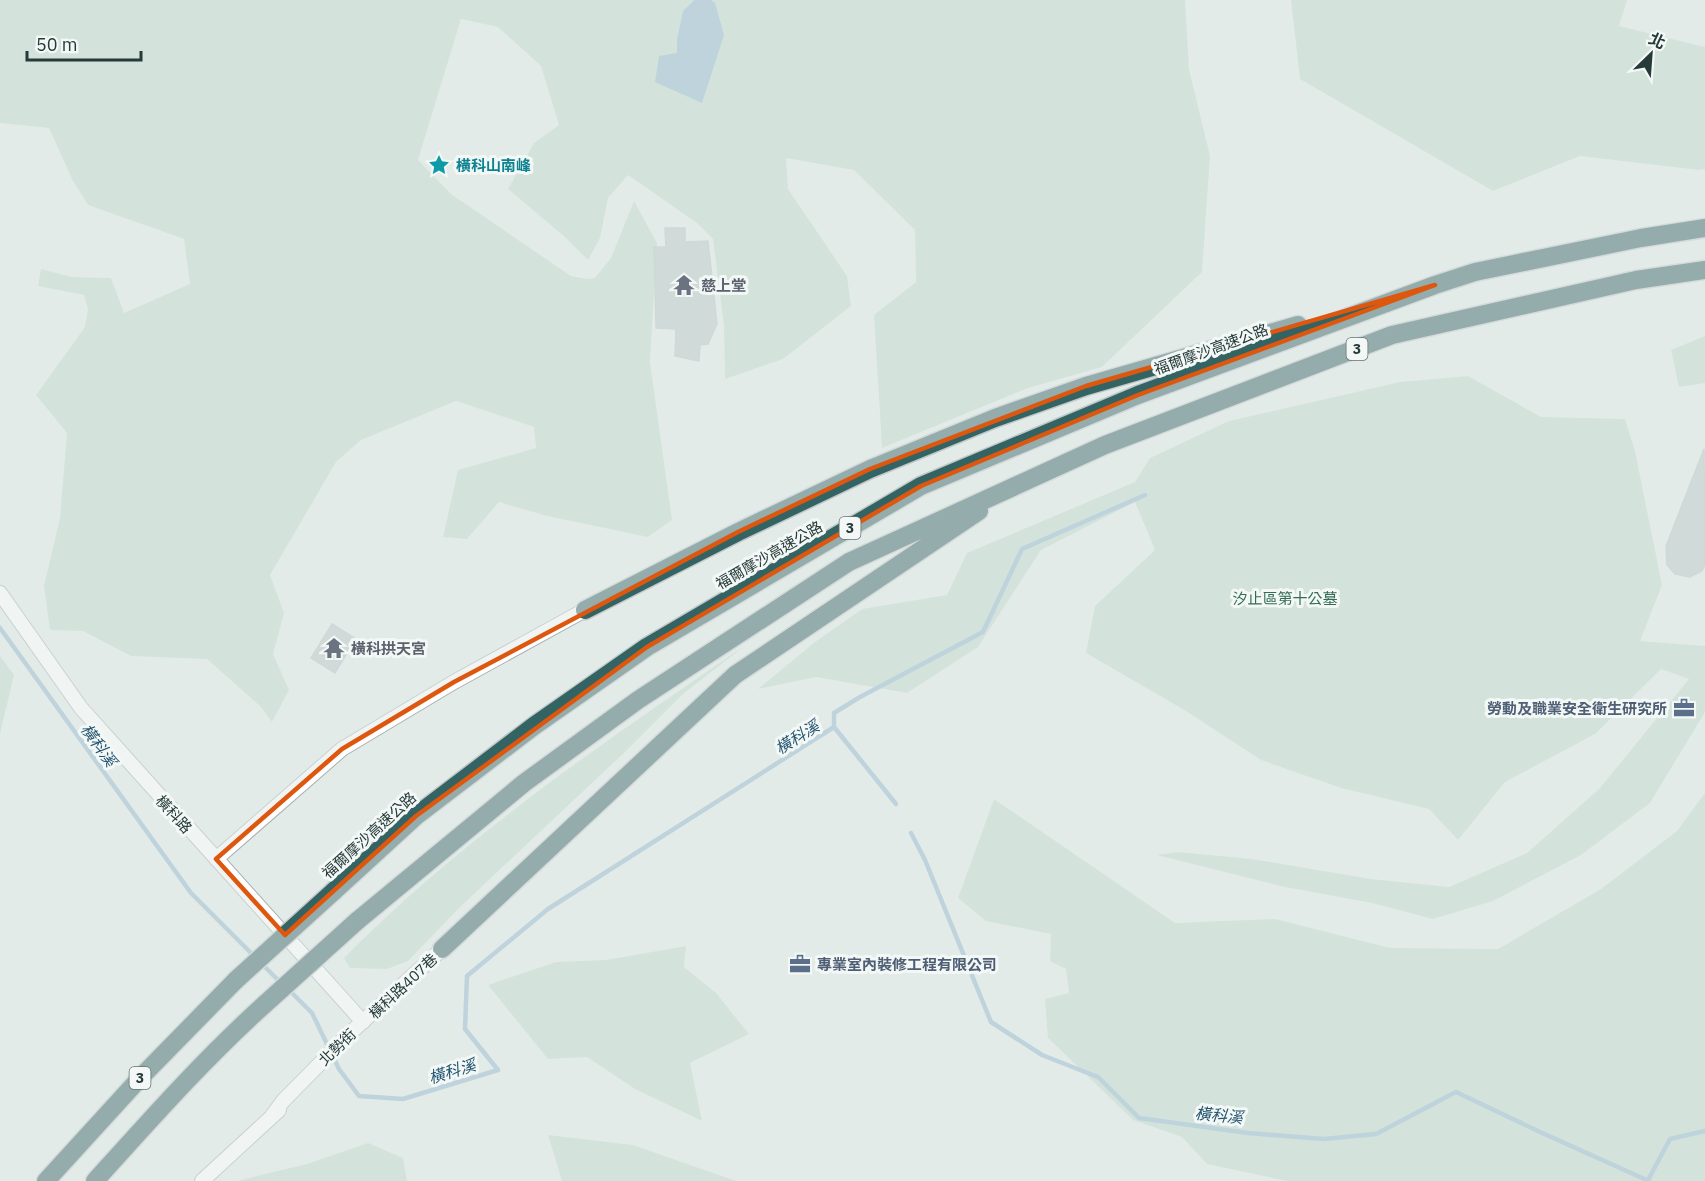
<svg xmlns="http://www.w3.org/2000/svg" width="1705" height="1181" font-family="'IBM Plex Sans','Noto Sans TC',sans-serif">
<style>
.green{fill:#bedacb}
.water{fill:#91b6ca}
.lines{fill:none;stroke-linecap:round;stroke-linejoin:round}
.stream{stroke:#91b6ca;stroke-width:4.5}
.building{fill:#b8c6c3;stroke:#b6c4c1;stroke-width:1.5}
.minor-casing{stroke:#a6b2b1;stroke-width:16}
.motorway-casing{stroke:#c2c8c8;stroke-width:21}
.minor{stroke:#fff;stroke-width:14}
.motorway{stroke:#336363;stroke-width:18}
.motorway-bridge-casing{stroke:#c2c8c8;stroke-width:21;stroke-linecap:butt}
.motorway-bridge{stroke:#336363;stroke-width:18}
.marked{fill:none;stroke:#de570e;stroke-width:4.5;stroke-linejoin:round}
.labels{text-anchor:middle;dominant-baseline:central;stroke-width:6;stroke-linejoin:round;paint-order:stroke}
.shield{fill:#f3f8f6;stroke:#637372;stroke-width:1.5}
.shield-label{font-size:14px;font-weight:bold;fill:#253a39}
.culture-label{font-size:15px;font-weight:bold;fill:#0d838f;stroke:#f3f8f6;text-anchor:start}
.worship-label{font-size:15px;font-weight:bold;fill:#5b616d;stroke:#f3f8f6;text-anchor:start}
.street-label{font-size:15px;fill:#253a39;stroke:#f3f8f6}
.park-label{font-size:15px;fill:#336d55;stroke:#f3f8f6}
.service-label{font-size:15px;font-weight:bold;fill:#4e5e75;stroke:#f3f8f6;text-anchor:end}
.water-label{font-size:16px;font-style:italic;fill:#255570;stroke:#f3f8f6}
</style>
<rect width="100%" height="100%" fill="#e3ebe9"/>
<path class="green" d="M0 0H694L683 11 677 39V53L655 82 715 3 711 0H1185L1189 69 1210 156 1202 272 1102 367 1028 388 882 448 874 315 916 282 915 230 854 170 786 158 788 189 847 276 851 306 783 359 725 379 724 326 713 239 697 223 628 175 608 198 600 238 588 260 565 237 508 189 534 143 559 125 541 66 498 27 461 19 418 160 451 194 571 276 587 279 595 278 611 258 634 201 657 243 650 362 672 520 648 537 547 516 499 502 467 539 443 537 458 470 536 448 534 427 456 401 361 440 336 462 270 575 284 613 273 654 289 690 272 722 260 706 207 659 131 656 83 631 50 630 44 586 60 518 67 433 36 395 85 327 88 309 84 295 38 286 41 269 72 277 111 278 124 313 190 284 184 239 88 205 72 179 49 128 0 123Z
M1291 0H1627L1619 26 1705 47V169L1699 170 1580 156 1493 191 1300 79Z
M1705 336V383L1679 387 1671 350Z
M1468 376 1541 417 1625 419 1635 451 1662 585 1640 641 1705 646V712L1650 803 1581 855 1493 901 1433 919 1372 903 1285 887 1157 855 1178 852 1252 859 1371 879 1449 887 1527 853 1599 789 1689 679 1661 669 1595 734 1505 782 1458 840 1429 809 1341 788 1261 760 1186 711 1086 653 1095 606 1155 550 1135 502 1041 550 978 647 907 693 816 677 758 689 815 642 862 609 947 595 967 553 1135 482 1150 458 1229 421 1400 382Z
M747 644 683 694 626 751 459 908 408 961 387 969 350 968 344 958C464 836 606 741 747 644Z
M0 656 14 675 0 734Z
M1705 793V1181H1287L1207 1164 1182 1137 1133 1120 1048 1038 1045 999 1069 993 1066 969 1050 961 1051 934 986 921 958 898 994 799 1175 923 1275 919 1390 948 1498 949 1601 889 1677 831Z
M686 946 684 967 716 993 749 1034 690 1063 702 1121 635 1089 587 1057 548 1059 488 985 556 962 606 960Z
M548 1135 633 1145 736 1181H562Z
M368 1143 403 1158 407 1181H237L307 1164Z"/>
<path class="water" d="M694 0H711L715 3 724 35 702 103 655 82 659 56 677 53V39L683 11Z"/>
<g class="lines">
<path class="stream" d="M0 628 191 893 254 956
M834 727V713L860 697 983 632 1022 549 1145 495
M911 833 925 860 991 1022 1042 1055 1098 1077 1139 1118 1248 1133 1324 1139 1376 1134 1456 1092 1540 1132 1649 1181
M260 962 282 984
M288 989 312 1013 339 1069 359 1096 403 1099 498 1070 465 1029 467 976 548 909 834 727 896 804
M1648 1180 1670 1139 1705 1131"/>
</g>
<path class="building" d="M665 228H685V242L708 241 717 324 708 344 700 345 699 361 675 356 676 329 656 328 654 247H666Z
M1704 449 1705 564 1702 571 1690 577 1675 574 1667 565 1666 546Z
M332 624 356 639 335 673 311 658Z"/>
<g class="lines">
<defs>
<path id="minor" d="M0 593 81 708 363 1022
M216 859 342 749 454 682 585 610
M272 1116 283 1101 348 1035 442 949
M202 1181 279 1110"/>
<path id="motorway" d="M585 610 738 532 870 469 995 418 1086 386 1298 325
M333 892 416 816 534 726 647 647 921 486 1138 395 1435 285 1475 272 1641 238 1705 228
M357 921 524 783 638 700 849 562 1105 445 1392 335 1636 280 1705 270
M442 949 735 675 979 511
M46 1181 141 1077 236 980
M95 1181C150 1120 204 1059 265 1004"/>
</defs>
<use href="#minor" class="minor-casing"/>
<use href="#motorway" class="motorway-casing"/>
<use href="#minor" class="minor"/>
<use href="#motorway" class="motorway"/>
<defs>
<path id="motorway-bridge" d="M236 980 333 892
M265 1004 357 921"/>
</defs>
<use href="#motorway-bridge" class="motorway-bridge-casing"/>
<use href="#motorway-bridge" class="motorway-bridge"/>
</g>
<path d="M0 0H1705V1181H0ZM1435 285 1138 395 921 486 647 647 416 816 285 935 216 859 342 749 454 682 738 532 870 469 1086 386Z" fill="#e3ebe9" fill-opacity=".55" fill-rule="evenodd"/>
<path class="marked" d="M1435 285 1138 395 921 486 647 647 416 816 285 935 216 859 342 749 454 682 738 532 870 469 1086 386Z"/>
<defs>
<symbol id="sight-bare" viewBox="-9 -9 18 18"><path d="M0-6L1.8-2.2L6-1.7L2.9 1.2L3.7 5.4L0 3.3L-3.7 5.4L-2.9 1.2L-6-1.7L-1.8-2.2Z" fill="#0f9aa8" stroke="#f3f8f6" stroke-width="2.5" paint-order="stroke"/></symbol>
<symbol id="temple-bare" viewBox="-9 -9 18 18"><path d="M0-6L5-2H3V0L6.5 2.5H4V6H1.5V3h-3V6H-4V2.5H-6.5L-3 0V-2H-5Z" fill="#6b7280" stroke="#f3f8f6" stroke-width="2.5" paint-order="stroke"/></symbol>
<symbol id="office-bare" viewBox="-9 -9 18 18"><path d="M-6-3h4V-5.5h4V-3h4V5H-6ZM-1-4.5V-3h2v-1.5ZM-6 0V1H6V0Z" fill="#5c6f8a" stroke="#f3f8f6" stroke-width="2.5" paint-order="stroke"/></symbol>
</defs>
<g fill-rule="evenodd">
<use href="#sight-bare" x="424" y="150" width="30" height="30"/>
<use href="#temple-bare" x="669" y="270" width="30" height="30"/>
<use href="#temple-bare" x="319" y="633" width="30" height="30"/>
<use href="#office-bare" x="1669" y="693" width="30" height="30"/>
<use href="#office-bare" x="785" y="949" width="30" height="30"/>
</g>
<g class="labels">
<g class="shield">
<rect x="1346.5" y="338" width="21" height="22" rx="4.5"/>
<rect x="839.5" y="517" width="21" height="22" rx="4.5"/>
<rect x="129.5" y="1067" width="21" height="22" rx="4.5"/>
</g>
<g class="shield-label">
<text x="1357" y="349">3</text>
<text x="850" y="528">3</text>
<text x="140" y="1078">3</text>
</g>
<g class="culture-label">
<text x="456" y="165">橫科山南峰</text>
</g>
<g class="worship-label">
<text x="701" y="285">慈上堂</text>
<text x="351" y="648">橫科拱天宮</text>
</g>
<g class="street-label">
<text transform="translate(1211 349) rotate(-20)">福爾摩沙高速公路</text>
<text transform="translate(769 555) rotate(-30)">福爾摩沙高速公路</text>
<text transform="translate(174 814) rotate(48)">橫科路</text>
<text transform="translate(369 835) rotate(-42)">福爾摩沙高速公路</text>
<text transform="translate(403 986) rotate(-43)">橫科路407巷</text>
<text transform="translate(337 1047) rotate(-44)">北勢街</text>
</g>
<g class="park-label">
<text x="1285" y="598">汐止區第十公墓</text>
</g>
<g class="service-label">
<text x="1667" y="708">勞動及職業安全衛生研究所</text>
<text x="817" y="964" text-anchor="start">專業室內裝修工程有限公司</text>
</g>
<g class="water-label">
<text transform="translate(797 737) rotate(-32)">橫科溪</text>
<text transform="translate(99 745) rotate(54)">橫科溪</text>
<text transform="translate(452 1071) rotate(-17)">橫科溪</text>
<text transform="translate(1219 1115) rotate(6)">橫科溪</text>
</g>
</g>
<g transform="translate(1651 54) rotate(25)" stroke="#f3f8f6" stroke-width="4.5" paint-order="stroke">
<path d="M0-4.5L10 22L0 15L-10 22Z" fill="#253a39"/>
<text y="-9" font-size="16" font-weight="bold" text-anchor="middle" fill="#253a39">北</text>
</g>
<path d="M27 51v9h114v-9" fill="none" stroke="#253a39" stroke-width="3"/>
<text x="36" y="51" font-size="18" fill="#253a39" stroke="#f3f8f6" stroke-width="4.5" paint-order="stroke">50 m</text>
</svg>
